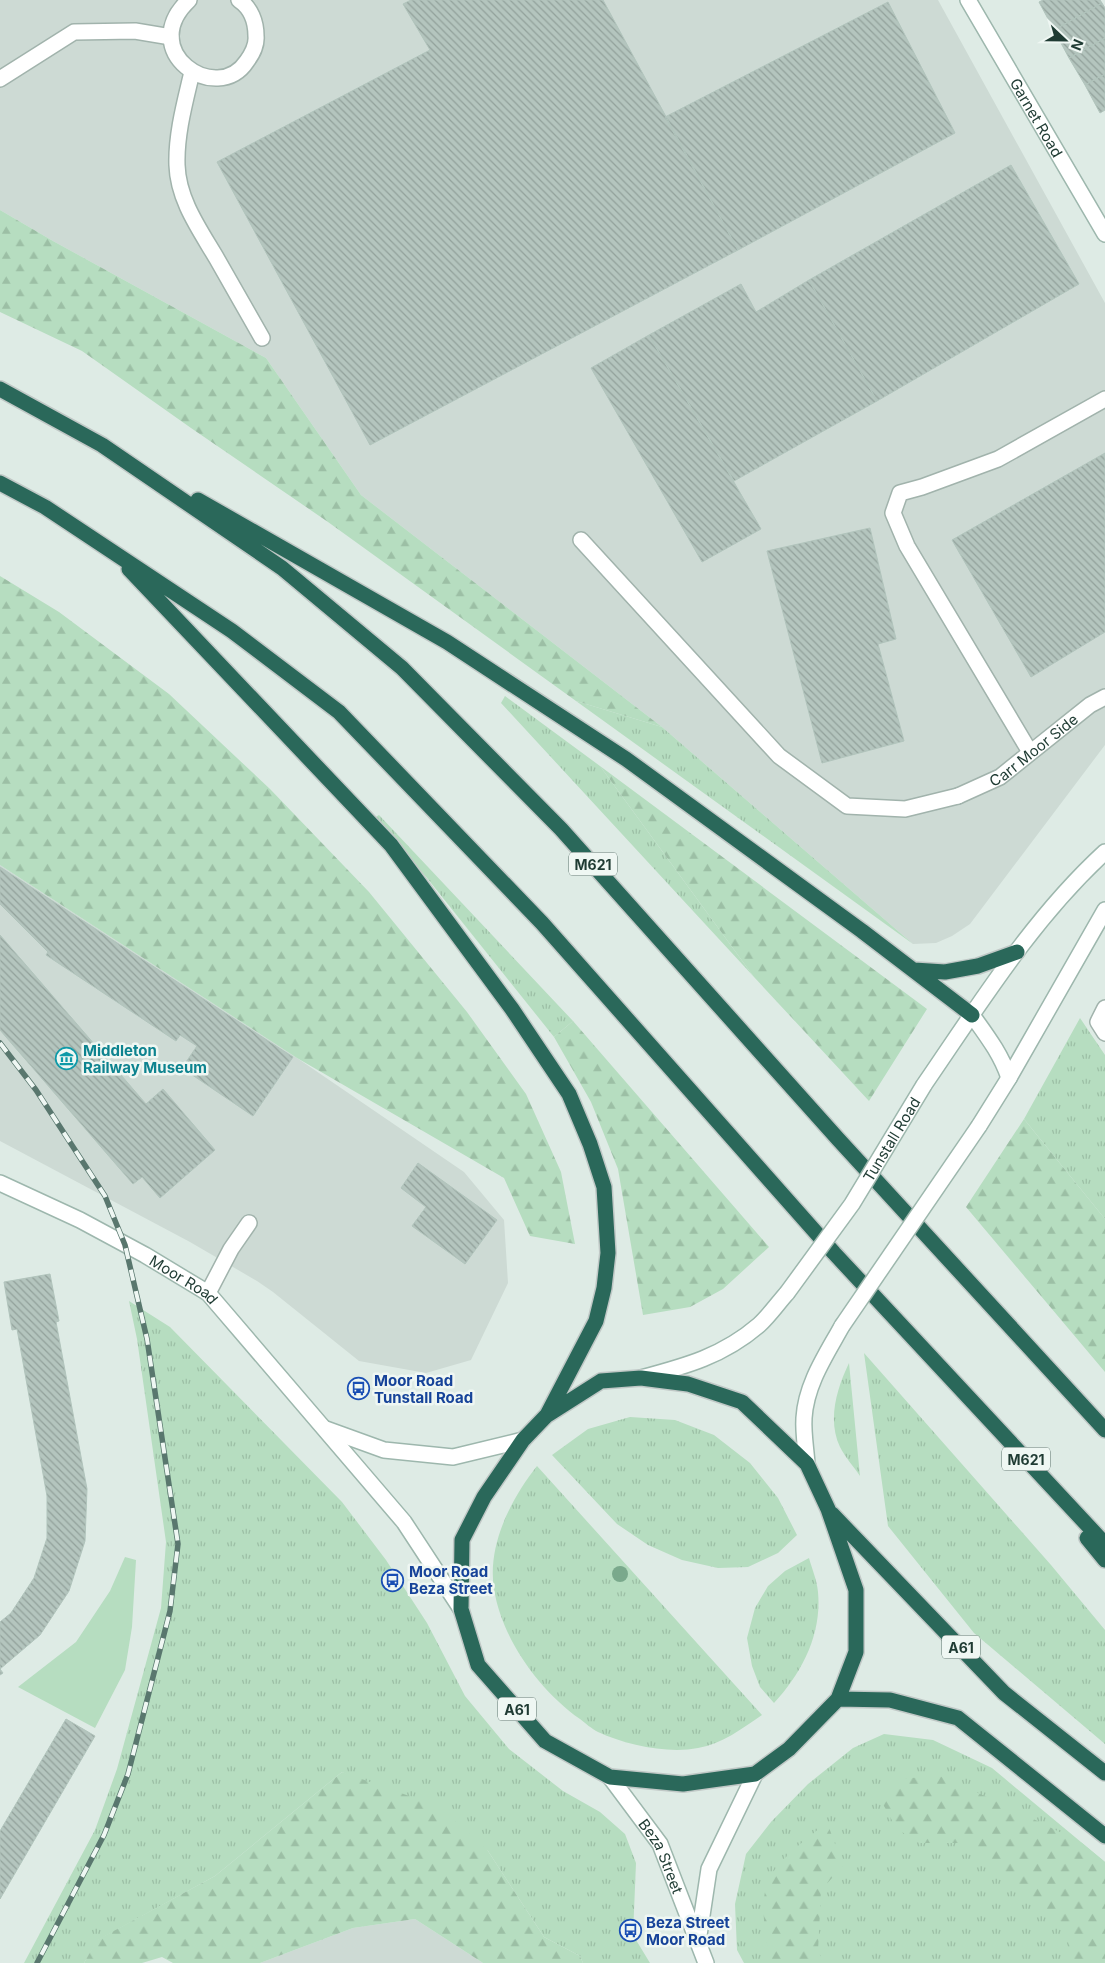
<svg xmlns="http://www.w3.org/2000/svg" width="1105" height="1963" font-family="Inter,sans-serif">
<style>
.built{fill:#cddad4}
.grass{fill:url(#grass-tufts)}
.forest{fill:url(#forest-firs)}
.garden{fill:#b6ddc0}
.building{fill:url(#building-back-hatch);stroke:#b1c4bc}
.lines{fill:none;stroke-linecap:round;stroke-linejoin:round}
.lane-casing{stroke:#a1b3ac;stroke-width:18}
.street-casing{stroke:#a1b3ac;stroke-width:18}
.secondary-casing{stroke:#9db7ad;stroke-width:18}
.highway-casing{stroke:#c0c8c6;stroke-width:18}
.lane{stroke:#fff;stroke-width:15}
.street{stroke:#fff;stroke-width:15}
.secondary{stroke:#fff;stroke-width:15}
.highway{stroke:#2a685a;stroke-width:15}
.rail-casing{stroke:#59776e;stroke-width:5.5}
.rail{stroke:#eff7f3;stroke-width:4;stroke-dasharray:11;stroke-linecap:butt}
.secondary-bridge-casing{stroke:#9db7ad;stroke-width:18;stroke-linecap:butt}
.secondary-bridge{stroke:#fff;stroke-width:15}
.tree{fill:#7aa98c}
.labels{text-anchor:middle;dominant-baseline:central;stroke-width:5;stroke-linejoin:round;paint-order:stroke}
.shield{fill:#eff7f3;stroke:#5d736d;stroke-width:1}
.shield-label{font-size:14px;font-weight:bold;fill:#1f3b33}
.street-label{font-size:15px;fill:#1f3b33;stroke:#eff7f3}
.culture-label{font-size:15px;font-weight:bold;fill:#0d838f;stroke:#eff7f3;text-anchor:start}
.transit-label{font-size:15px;font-weight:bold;fill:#164399;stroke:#eff7f3;text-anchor:start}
</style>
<defs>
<pattern id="grass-tufts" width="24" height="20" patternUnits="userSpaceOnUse" patternTransform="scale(1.25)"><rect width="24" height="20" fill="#b6ddc0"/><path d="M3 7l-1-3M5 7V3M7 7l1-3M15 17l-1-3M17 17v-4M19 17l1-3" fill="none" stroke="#9cbfa5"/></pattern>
<pattern id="forest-firs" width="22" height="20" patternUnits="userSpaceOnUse" patternTransform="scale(1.25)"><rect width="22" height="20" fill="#b6ddc0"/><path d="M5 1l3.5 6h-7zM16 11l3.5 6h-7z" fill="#9cbfa5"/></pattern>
<pattern id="building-back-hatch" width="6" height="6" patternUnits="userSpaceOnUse" patternTransform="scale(1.25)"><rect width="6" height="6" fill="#b4c5be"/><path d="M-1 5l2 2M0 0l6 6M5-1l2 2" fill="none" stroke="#92a19b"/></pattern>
</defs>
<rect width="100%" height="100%" fill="#deebe5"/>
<path class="built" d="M0 0H938L1105 303V745L970 924 952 936 936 943 913 944 662 727 361 495 266 358 53 241 0 210Z
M0 865 297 1058 464 1172 504 1220 508 1283 471 1360 426 1373 359 1361 273 1292 257 1281 190 1242 0 1141Z
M415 1919 483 1963H260L353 1928Z"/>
<path class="grass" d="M505 696 600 766 754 977 501 703Z
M576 701 662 727 913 944Z
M379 815 573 1021 554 1037 427 878 374 818Z
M1080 1018 1105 1055V1219L1024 1119Z
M129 1301 170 1327 342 1502 386 1560 427 1623 465 1696 509 1749 563 1791 600 1812 625 1834 636 1863 633 1935 650 1963H583L580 1956 544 1937 488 1851 342 1772 215 1876 98 1940 84 1963H24L95 1830 117 1769 161 1608 166 1542 137 1339Z
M864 1353 1051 1565 1105 1630V1744L974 1633 888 1526Z
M849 1363 860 1476C854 1467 845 1457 840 1447 827 1420 837 1388 849 1363Z
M630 1417 675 1420 714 1435 750 1463 778 1498 797 1535 778 1553 748 1567 718 1568 682 1560 648 1545 617 1524 552 1455 588 1429Z
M537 1466 762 1715C743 1728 722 1744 698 1748 668 1754 626 1745 598 1732 592 1729 585 1723 580 1719 539 1690 502 1639 494 1589 487 1545 511 1499 537 1466Z
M809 1558C812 1569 817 1580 818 1592 822 1634 802 1673 774 1703L760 1687 752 1666 747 1638 755 1608 768 1586 785 1571Z
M884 1734 933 1740 992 1768 1105 1862V1963H744L737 1950 735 1904 746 1854 771 1822 808 1784 853 1748Z"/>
<path class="forest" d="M0 210 53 241 266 358 361 495 662 727 576 701 328 522 191 428 82 351 0 312Z
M0 576 59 612 169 694 270 789 369 892 467 1012 526 1094 561 1172 575 1244 530 1236 504 1178 297 1058 0 865Z
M600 766 927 1009 869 1101 754 977Z
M573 1021 769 1247 723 1289 690 1307 643 1315 618 1169 591 1102 554 1037Z
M1024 1119 1105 1219V1372L966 1207Z
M342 1772 440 1807 488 1851 544 1937 580 1956 583 1963H483L415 1919 353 1928 260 1963H173L162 1957 142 1963H84L97 1940 215 1876Z
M940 1776 1007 1806 1082 1843 1105 1862V1963H1072L1067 1935 1027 1890 961 1843H920L897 1829 880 1799 896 1779Z
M827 1822 843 1866 821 1890 818 1951 824 1963H772L769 1959C766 1937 759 1903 768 1882 777 1859 809 1838 827 1822Z"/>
<path class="garden" d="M125 1557 136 1560 132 1627 125 1670 95 1728 18 1687 76 1642 110 1591Z"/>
<path class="building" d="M411 0H603L738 250 370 445 217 162 430 50 403 4Z
M1043 0H1100L1102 3 1054 30 1039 2Z
M888 2 955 133 738 250 665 117Z
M1102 3 1105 8V38L1069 58 1054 30Z
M1105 38V74L1085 85 1069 58Z
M1105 74V110L1100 113 1085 85Z
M1011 165 1079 284 877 401 809 280Z
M809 280 877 401 734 481 649 335 741 284 756 312Z
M649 335 761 529 702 562 591 368Z
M1105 453V632L1031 677 952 540Z
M870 528 896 639 878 644 904 741 822 763 767 551Z
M0 867 293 1057 253 1116 182 1068 197 1046 180 1035 176 1041 46 955 48 952 0 904Z
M0 935 146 1104 163 1089 215 1150 160 1198 142 1177 133 1184 0 1030Z
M418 1163 497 1220 465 1264 412 1226 426 1207 401 1188Z
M50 1274 59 1321 56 1322 87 1489 85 1541 69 1591 40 1635 0 1669 3 1673 0 1675V1622L11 1613 34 1578 47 1538V1496L17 1329 12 1330 4 1282Z
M66 1719 95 1736 0 1899V1831Z"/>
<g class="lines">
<defs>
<path id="lane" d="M192 72C185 102 176 134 177 165 178 200 200 230 217 259 232 285 247 312 262 338
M0 79 74 32 135 31 171 37
M581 540 779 756 847 806 905 809 958 796
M1030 752 907 546 893 513 900 493 922 487 998 459 1105 399
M208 1293 231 1249 249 1223"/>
<g id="street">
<path d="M189 0C135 51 217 107 247 61 252 54 257 46 256 36 256 22 251 8 239 0"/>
<path id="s1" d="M958 796 1000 777 1090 705 1105 697"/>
<path d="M1105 1008 1098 1022 1105 1033"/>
</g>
<g id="secondary">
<path id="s2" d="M968 0 1105 234"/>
<path d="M972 1015C987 1036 1001 1054 1009 1078"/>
<path d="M924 1085C979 1005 1032 919 1105 852"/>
<path d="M979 1126 1009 1078 1105 910"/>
<path id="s3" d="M0 1183 80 1220 145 1255 208 1293 404 1522 461 1609"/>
<path d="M641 1378C686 1366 723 1356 759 1325 769 1316 778 1303 787 1293"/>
<path d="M326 1429 384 1450 453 1457 523 1440"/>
<path d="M807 1464C806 1449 803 1433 804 1418 806 1384 826 1355 842 1326"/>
<path id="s4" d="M610 1777 660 1844 706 1963"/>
<path d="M698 1942 709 1869 755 1774"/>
</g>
<path id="highway" d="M0 389 102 445 282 568 402 668 561 829 838 1139 1105 1430
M0 483 45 507 232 631 339 712 542 923 834 1253 1105 1544
M198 500 447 642 626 759 862 931 972 1015
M129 569 391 845 512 1009 569 1094 590 1144 604 1187 608 1253 604 1288 596 1321 547 1415
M914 970 945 972 978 966 1017 952
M641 1378 688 1384 742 1402 807 1464 828 1509 856 1590V1652L838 1699 789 1749 755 1774 683 1784 610 1777 545 1741 478 1665 461 1609 462 1540 484 1497 523 1440 546 1416 601 1381Z
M832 1514 1004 1693 1105 1773
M1087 1538 1105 1560
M838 1699 890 1700 958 1718 1105 1836"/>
</defs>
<use href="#lane" class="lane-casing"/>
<use href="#street" class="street-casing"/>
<use href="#secondary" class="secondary-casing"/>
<use href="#highway" class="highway-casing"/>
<use href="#lane" class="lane"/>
<use href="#street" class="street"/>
<use href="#secondary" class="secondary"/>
<use href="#highway" class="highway"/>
<defs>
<path id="rail" d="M0 1043 36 1090 105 1196 125 1245 147 1339 178 1544 170 1611 128 1774 104 1835 37 1963"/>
</defs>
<use href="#rail" class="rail-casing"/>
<use href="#rail" class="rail"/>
<defs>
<g id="secondary-bridge">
<path id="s5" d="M787 1293 852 1204 924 1085"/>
<path d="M842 1326 979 1126"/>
</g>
</defs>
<use href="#secondary-bridge" class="secondary-bridge-casing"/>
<use href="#secondary-bridge" class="secondary-bridge"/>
</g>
<circle class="tree" cx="620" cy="1574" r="8"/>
<defs>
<symbol id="museum-ring" viewBox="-11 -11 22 22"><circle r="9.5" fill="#eff7f3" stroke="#0f9aa8" stroke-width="1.5"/><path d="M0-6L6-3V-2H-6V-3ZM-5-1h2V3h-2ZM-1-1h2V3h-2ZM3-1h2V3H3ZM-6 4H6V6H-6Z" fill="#0f9aa8"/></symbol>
<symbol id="bus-ring" viewBox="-11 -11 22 22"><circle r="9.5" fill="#eff7f3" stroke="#1a4fb4" stroke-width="1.5"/><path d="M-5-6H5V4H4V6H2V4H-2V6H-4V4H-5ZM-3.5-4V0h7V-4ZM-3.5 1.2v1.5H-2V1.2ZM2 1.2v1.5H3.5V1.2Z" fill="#1a4fb4"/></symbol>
</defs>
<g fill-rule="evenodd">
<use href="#museum-ring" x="54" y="1046" width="25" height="25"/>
<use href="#bus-ring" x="346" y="1376" width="25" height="25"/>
<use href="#bus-ring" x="380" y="1568" width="25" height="25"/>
<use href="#bus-ring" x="618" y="1918" width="25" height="25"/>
</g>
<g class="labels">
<g class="shield">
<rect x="569" y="852.5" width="48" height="23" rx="4"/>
<rect x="1002" y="1447.5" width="48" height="23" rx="4"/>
<rect x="942" y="1635.5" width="38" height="23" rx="4"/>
<rect x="498" y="1697.5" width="38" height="23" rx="4"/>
</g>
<g class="shield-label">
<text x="593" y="864">M621</text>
<text x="1026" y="1459">M621</text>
<text x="961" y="1647">A61</text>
<text x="517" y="1709">A61</text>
</g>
<g class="street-label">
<text stroke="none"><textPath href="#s2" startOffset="136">Garnet Road</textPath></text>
<text stroke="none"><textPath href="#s1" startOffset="89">Carr Moor Side</textPath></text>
<text stroke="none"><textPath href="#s5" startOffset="186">Tunstall Road</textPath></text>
<text stroke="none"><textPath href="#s3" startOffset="208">Moor Road</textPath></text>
<text stroke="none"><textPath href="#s4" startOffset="95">Beza Street</textPath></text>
</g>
<g class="culture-label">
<text x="83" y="1050">Middleton<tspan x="83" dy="17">Railway Museum</tspan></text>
</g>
<g class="transit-label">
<text x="374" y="1380">Moor Road<tspan x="374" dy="17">Tunstall Road</tspan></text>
<text x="409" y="1571">Moor Road<tspan x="409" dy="17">Beza Street</tspan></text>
<text x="646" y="1922">Beza Street<tspan x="646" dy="17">Moor Road</tspan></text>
</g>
</g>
<g transform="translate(1065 40) rotate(112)" stroke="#eff7f3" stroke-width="4" paint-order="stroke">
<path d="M0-4L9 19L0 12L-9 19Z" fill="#1f3b33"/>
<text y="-8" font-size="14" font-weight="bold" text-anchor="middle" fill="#1f3b33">N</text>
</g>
</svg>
